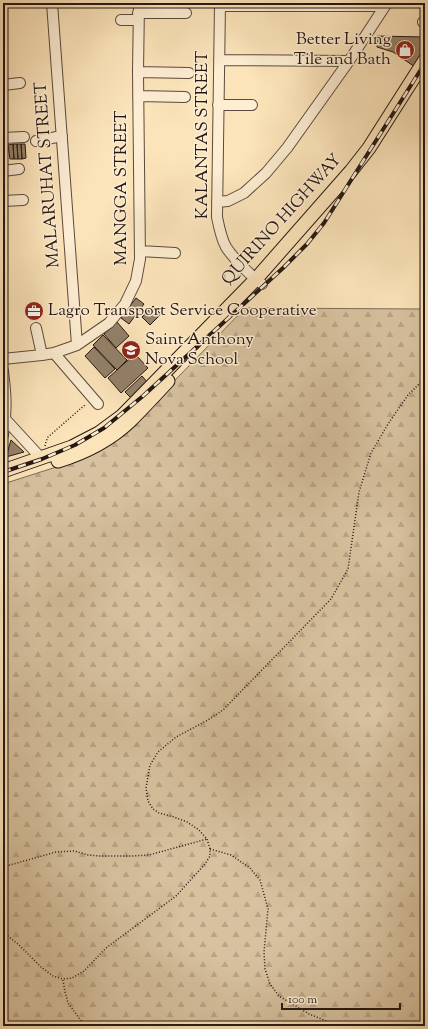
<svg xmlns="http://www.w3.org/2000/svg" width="428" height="1029" font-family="'Sorts Mill Goudy',serif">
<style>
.forest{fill:url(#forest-firs);stroke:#7e6c58}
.building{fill:#94826a;stroke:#241713}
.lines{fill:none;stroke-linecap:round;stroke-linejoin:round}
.minor-casing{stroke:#5a4a3d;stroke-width:12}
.major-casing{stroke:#241713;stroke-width:15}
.path{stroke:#241713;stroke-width:1.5;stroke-dasharray:1 2;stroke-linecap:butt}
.minor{stroke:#fdedd2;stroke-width:10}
.major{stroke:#fce4ba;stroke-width:13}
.rail-casing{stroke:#241713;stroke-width:4}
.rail{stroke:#fdedd2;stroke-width:2.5;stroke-dasharray:8;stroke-linecap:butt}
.labels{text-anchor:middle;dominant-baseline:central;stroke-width:3;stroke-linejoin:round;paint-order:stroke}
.poi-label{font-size:17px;fill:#241713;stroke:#fdedd2;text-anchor:start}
.street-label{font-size:17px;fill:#241713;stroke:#fdedd2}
</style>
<defs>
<pattern id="forest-firs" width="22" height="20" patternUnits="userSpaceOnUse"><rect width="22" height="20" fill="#d7c19e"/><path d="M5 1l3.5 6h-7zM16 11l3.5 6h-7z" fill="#b8a587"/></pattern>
</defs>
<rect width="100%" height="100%" fill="#fce4ba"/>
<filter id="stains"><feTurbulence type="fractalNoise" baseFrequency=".005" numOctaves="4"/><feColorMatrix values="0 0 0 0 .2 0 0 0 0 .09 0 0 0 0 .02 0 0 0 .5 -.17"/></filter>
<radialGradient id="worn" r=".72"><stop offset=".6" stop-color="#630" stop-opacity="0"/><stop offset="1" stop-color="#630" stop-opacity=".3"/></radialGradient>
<path class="forest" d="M245 308 425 309V1026H3V484L75 461 115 442Z"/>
<path class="building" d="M377 36 425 37V49L415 67 393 52 377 47Z
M13 144H17L18 159H14Z
M13 144 14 159H10L8 145Z
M17 144H21L22 159H18Z
M21 144H25L26 158 22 159Z
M136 298 144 304 129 324 121 318Z
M153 306 161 314 150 325 142 317Z
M117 322 129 336 116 348 104 334Z
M103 335 127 360 117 370 93 345Z
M94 347 115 369 105 378 85 356Z
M135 354 148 368 121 393 108 378Z
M142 376 148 383 132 399 125 392Z
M11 440 24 452 6 457Z"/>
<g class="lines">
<defs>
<path id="minor" d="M52 3 77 345
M220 3 217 217C219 227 221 238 226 247 233 258 251 276 262 284
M220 6H385
M138 13H186
M121 20H138
M423 22 425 23
M219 60 349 61
M138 72 189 73
M3 85 20 83
M138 96 185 97
M218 105H252
M3 138 24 137
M36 141 62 136
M3 171 19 169
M3 201 23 200
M217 202 228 201 244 193 266 173 287 148 349 61 387 3
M140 251 175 253
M230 276 242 265
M36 328 42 355
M54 353 98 404
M3 359 42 355 54 353 77 345 109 323 125 304 136 281 140 259 138 72 139 3
M3 371C6 395 7 411 3 435
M6 420 41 458"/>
<path id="major" d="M58 461C84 453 110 440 130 421 143 408 156 394 168 381
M3 471 72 447 99 433 122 416 256 279 351 171 369 148 425 60"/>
</defs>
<use href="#minor" class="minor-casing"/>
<use href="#major" class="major-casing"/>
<path class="path" d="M45 446 46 442 48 437 86 404
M210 849 231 855 250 868 260 880 268 909 264 952 265 969 270 984 279 996 309 1014 339 1026
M3 867 56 852 74 851 88 855 99 856H132L149 855 207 839
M3 932 19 945 41 967 53 976 63 979 72 978 84 971 106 948 176 896 205 864 210 856V849L207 839 199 830 187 822 174 817 159 813 153 809 148 801 146 788 150 765 158 752 176 737 208 720 223 710 331 599 348 569 359 492 371 453 388 424 408 395 425 378
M63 980 65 992 68 1003 85 1026"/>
<use href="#minor" class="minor"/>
<use href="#major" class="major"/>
<defs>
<path id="rail" d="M3 472 42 459 75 445 104 428 143 396 283 268 307 244 324 223 425 63"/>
</defs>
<use href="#rail" class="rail-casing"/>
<use href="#rail" class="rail"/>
</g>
<defs>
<symbol id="shop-disc" viewBox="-11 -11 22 22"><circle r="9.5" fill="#8f2418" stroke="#fdedd2"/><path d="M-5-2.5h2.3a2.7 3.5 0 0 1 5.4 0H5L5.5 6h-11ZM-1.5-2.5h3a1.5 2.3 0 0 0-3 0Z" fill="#fff"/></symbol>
<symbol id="office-disc" viewBox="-11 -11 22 22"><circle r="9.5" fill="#8f2418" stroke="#fdedd2"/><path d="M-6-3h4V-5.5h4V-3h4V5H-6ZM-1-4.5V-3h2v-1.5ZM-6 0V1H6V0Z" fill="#fff"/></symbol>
<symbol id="school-disc" viewBox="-11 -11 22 22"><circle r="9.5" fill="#8f2418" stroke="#fdedd2"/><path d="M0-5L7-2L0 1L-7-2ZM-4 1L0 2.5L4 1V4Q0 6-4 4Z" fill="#fff"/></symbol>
</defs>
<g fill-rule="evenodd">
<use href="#shop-disc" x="394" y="39" width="22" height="22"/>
<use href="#office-disc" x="23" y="300" width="22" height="22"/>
<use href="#school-disc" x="120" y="339" width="22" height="22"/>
</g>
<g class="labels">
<g class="poi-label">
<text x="391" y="40" text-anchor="end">Better Living<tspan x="391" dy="20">Tile and Bath</tspan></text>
<text x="48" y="311">Lagro Transport Service Cooperative</text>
<text x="145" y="340">Saint Anthony<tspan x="145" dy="20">Nova School</tspan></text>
</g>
<g class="street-label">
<text transform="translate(203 135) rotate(-90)">KALANTAS STREET</text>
<text transform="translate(48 175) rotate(-94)">MALARUHAT STREET</text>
<text transform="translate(122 188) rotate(-90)">MANGGA STREET</text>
<text transform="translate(282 220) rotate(-48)">QUIRINO HIGHWAY</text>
</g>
</g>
<rect width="428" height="1029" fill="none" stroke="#fce4ba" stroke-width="16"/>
<rect x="4" y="4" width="420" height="1021" fill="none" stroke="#241713" stroke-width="2"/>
<rect x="8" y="8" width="412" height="1013" fill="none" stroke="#241713"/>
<path d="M282 1003v6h118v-6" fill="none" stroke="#241713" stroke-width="2"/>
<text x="288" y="1003" font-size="12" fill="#241713" stroke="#fdedd2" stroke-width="3" paint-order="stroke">100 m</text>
<rect width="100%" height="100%" filter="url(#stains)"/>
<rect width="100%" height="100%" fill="url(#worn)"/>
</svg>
